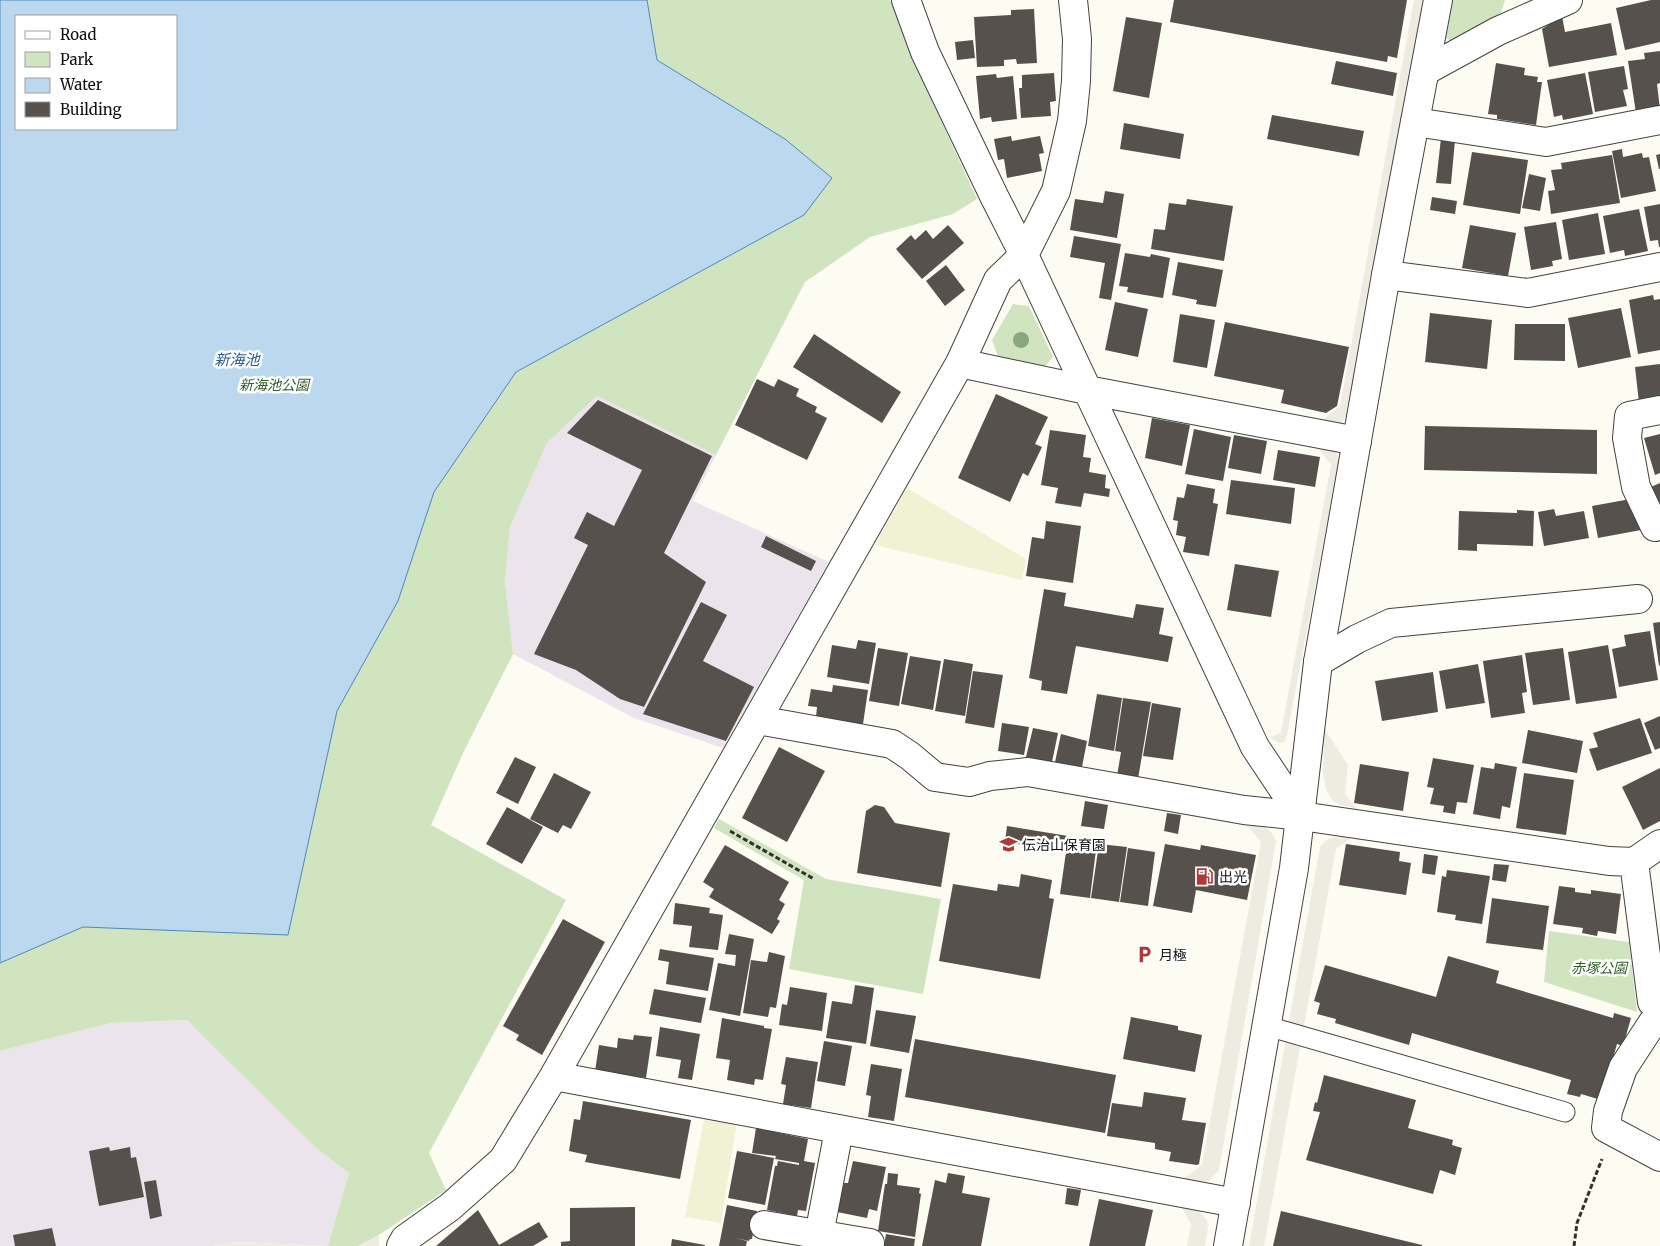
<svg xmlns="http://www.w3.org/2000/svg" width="1660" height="1246" font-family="Merriweather,'Noto Sans JP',serif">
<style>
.industrial{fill:#ece4ec}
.farmland{fill:#f1f1d4}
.green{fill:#d0e4bf;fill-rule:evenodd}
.plaza{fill:#eeebe1}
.water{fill:#bcd8ef;stroke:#4c88bd;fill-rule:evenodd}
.building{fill:#56514c}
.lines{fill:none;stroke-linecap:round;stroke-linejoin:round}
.service-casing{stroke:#424242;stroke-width:21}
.minor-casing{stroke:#424242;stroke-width:30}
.tertiary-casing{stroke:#424242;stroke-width:30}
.path{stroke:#313131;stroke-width:3;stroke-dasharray:5 2.5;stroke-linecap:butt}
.service{stroke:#fff;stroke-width:19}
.minor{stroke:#fff;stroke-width:28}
.tertiary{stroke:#fff;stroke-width:28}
.tree{fill:#8ba682}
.labels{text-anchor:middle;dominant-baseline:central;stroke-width:5;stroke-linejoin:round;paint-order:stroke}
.park-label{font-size:14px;font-style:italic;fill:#2e5f26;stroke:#fff}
.poi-label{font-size:14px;fill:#0f0f0f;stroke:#fff;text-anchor:start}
.water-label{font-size:15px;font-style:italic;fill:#265b92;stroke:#fff}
</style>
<rect width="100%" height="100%" fill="#fdfcf2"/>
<path class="industrial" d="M597 396 716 455 693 501 829 562 723 748 634 718 513 654 505 582 510 527 547 443Z
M187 1020 316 1148 349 1173 328 1246 236 1242 213 1246H0V1051L111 1023Z"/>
<path class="farmland" d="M907 488 1026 559 1022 580 875 545Z
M705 1115 737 1121 721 1223 685 1217Z"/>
<path class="green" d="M0 0H890L927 90 977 199 953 214 870 237 805 282 716 455 597 396 547 443 510 527 505 582 513 654 464 751 431 825 566 900 429 1153 446 1190 379 1235 358 1246H328L349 1173 316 1148 187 1020 111 1023 0 1051ZM16 16H176V129H16Z
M1453 0H1505L1498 22 1456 45 1446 38Z
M1013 304 1029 306 1053 357 1043 368 999 359 992 340Z
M719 819 826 879 941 899 923 994 789 969 804 880 714 828Z
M1549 931 1629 942 1637 1012 1544 982Z"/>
<path class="plaza" d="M1414 0H1423L1346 417 1341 423H1318L1340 406Z
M1317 446 1336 451 1339 461 1287 735 1284 742 1279 743 1270 738 1281 732 1331 465Z
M1324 728 1348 765 1345 794 1357 809 1339 804 1332 800 1326 789 1323 773Z
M1246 824 1266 828 1272 833 1276 841 1219 1170 1209 1181 1201 1182 1183 1179 1202 1165 1261 842Z
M1341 837 1351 838 1336 849 1264 1246H1249L1320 847 1324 842 1330 838Z
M1180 1205 1198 1210 1207 1220 1208 1228 1205 1246H1187L1191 1224Z
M379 1235V1246H358Z
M236 1242 320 1246H213Z"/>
<path class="water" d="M0 0H647L657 60 785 139 832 178 804 215 516 372 434 492 398 601 337 711 288 935 83 927 0 963ZM16 16H176V129H16Z"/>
<path class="building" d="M1174 0H1407L1397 58 1388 56 1387 62 1170 22Z
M1651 0H1660V42L1625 50 1616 8Z
M1034 9 1037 63 1017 64 1016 59 1004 60V66L977 67 974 17 1011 15V10Z
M1562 16 1565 32 1611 23 1617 55 1549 67 1542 29Z
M1126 17 1162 23 1149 98 1113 91Z
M973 40 975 58 957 60 955 42Z
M1660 51V83L1657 84 1660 109 1636 113 1628 61 1645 59 1644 53Z
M1336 61 1397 73 1393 96 1331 84Z
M1496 63 1525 68 1524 75 1538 77 1537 82H1542L1536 125 1497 119V115L1488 114Z
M1624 66 1628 89 1623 90 1627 106 1595 112 1588 72Z
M1054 73 1056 101 1050 102 1051 116 1021 118 1019 88H1022V75Z
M1585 73 1593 114 1563 120 1562 115 1554 117 1547 80Z
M996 74 997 78 1013 76 1017 119 992 122 991 117 980 119 976 76Z
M1272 115 1364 131 1359 156 1267 139Z
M1124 123 1184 134 1180 159 1120 149Z
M1011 136 1012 141 1040 136 1044 153 1039 154 1042 171 1007 178 1004 159 998 160 994 139Z
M1441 138 1455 140 1451 184 1436 183Z
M1622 149 1623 157 1642 153 1643 158 1649 157 1656 191 1621 198 1612 151Z
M1472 152 1528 160 1520 214 1463 205Z
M1660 154V169H1659L1656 155Z
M1612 155 1620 203 1551 214 1548 191 1555 190 1551 170 1562 169 1561 163Z
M1529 174 1546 178 1540 211 1522 208Z
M1105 191 1124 194 1117 238 1070 230 1075 199 1103 203Z
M1432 197 1457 201 1455 214 1430 210Z
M1187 199 1233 206 1224 261 1151 249 1154 229 1165 230 1169 203 1186 205Z
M1660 204V247H1659L1658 240 1650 241 1644 207Z
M1639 209 1648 251 1625 256 1624 250 1610 253 1603 216Z
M1598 213 1605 254 1569 260 1562 220Z
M1556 222 1562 259 1552 261 1553 266 1531 270 1524 227Z
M948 225 964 243 922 279 896 249 911 235 915 240 926 230 933 239Z
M1470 225 1516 233 1508 276 1462 268Z
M1074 236 1121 244 1111 300 1099 298 1105 263 1070 257Z
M1125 253 1150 257 1151 254 1170 258 1163 298 1127 292 1128 287 1119 286Z
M1178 262 1223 270 1216 307 1196 304 1197 300 1172 295Z
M946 265 965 290 945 306 926 281Z
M1653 295 1654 300 1660 299V350L1638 354 1629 300Z
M1115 302 1148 309 1138 357 1105 350Z
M1621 308 1631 357 1578 368 1568 318Z
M1430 313 1492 320 1487 369 1425 362Z
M1180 314 1215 320 1207 368 1173 362Z
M1225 322 1349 347 1337 406 1326 413 1281 403 1284 390 1214 376Z
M1515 324H1565V361L1514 360Z
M814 334 901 392 882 423 793 367Z
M1660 364V400L1639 403 1635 367Z
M757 379 774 387 778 379 799 389 796 396 817 407 815 412 827 418 807 460 735 425Z
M996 394 1048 417 1035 444 1042 447 1028 476 1023 473 1010 502 958 478Z
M598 400 712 456 664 553 706 582 644 707 620 699 576 670 534 654 588 545 574 538 587 512 614 526 642 470 567 433Z
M1152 418 1190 425 1182 466 1145 458Z
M1425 426 1597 430V474L1424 470Z
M1194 429 1231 437 1223 481 1185 474Z
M1050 430 1086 435 1083 457 1091 458 1089 472 1106 475 1105 488 1110 489 1109 497 1084 493 1081 507 1055 503 1058 488 1041 485Z
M1660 434V473L1655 475 1644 438Z
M1234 435 1267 441 1261 474 1228 468Z
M1278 450 1320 457 1315 487 1273 480Z
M1231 480 1295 488 1291 524 1226 514Z
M1660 483V520L1644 490Z
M1187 484 1215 489 1213 503 1218 504 1209 556 1183 552 1186 537 1176 535 1178 521 1173 520 1177 497 1184 498Z
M1636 498 1641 530 1598 538 1592 506Z
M1554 509 1556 516 1584 511 1589 538 1544 546 1538 512Z
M1517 510 1534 511 1533 546 1477 544V551L1458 550 1459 511 1517 513Z
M1046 521 1081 526 1073 583 1026 576 1032 537 1044 539Z
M766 536 816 561 811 571 761 547Z
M1235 564 1279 571 1271 617 1227 610Z
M1044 589 1066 593 1064 606 1133 618 1136 604 1164 608 1159 634 1173 637 1168 662 1076 646 1067 694 1041 690 1042 681 1029 678Z
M701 602 727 615 703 661 754 687 726 741 643 714Z
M1660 622V665L1659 666 1653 623Z
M1650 631 1658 680 1619 687 1612 649 1626 646 1624 635Z
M858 640 876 643 869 684 827 677 832 645 856 649Z
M1608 645 1617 698 1576 704 1568 652Z
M878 648 908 653 899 706 869 701Z
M1563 648 1570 700 1533 705 1525 653Z
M1522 655 1527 692 1522 693 1525 713 1491 718 1483 661Z
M910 656 941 661 933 710 901 704Z
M944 659 973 664 965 716 935 711Z
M1478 664 1485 703 1446 709 1439 671Z
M973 671 1003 675 994 728 965 723Z
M1433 672 1438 712 1382 721 1375 681Z
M833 685 868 690 863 724 816 717 817 707 808 706 811 689 832 692Z
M1097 694 1122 698 1114 751 1088 746Z
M1123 698 1151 702 1138 779 1117 776 1121 752 1115 751Z
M1152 703 1181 708 1173 760 1143 756Z
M1660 716V748L1655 750 1644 723Z
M1640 718 1652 753 1597 771 1589 749 1598 747 1593 733Z
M1002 723 1029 727 1024 755 998 751Z
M1033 728 1058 733 1052 762 1026 757Z
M1528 730 1583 741 1577 773 1522 763Z
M1061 734 1087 741 1082 767 1055 762Z
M779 747 825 771 787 842 742 818Z
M515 757 536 767 518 804 496 793Z
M1433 758 1474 765 1467 803 1457 802 1455 814 1443 812 1444 806 1430 804 1434 788 1427 787Z
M1495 763 1517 767 1510 808 1502 806 1500 819 1473 814 1481 767 1494 769Z
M1360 764 1409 772 1403 811 1354 803Z
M1660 768V821L1643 830 1622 787Z
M554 773 591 792 571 829 563 825 558 833 530 819Z
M1524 773 1574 780 1566 835 1516 828Z
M1085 801 1108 805 1104 829 1081 826Z
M875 805 884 807 895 823 950 833 941 887 857 873 866 811Z
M507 807 543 827 522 864 486 844Z
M1167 813 1181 815 1178 834 1164 831Z
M1007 826 1068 836 1065 852 1005 842Z
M1068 838 1097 842 1090 898 1060 894Z
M1099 844 1127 847 1119 902 1091 898Z
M1165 844 1200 850 1201 845 1256 855 1247 900 1196 890 1192 913 1153 906Z
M1346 844 1400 852 1399 861 1411 863 1406 895 1339 885Z
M725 845 789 882 779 900 785 904 777 919 780 921 772 934 709 897 714 889 703 882Z
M1128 848 1155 852 1148 906 1120 902Z
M1424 854 1438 856 1435 875 1422 873Z
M1494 864 1509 865 1506 882 1492 880Z
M1447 870 1490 876 1482 924 1455 920 1456 915 1437 912 1442 876 1446 877Z
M1021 874 1052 880 1049 898 1054 899 1040 979 939 961 953 884 997 891 998 884 1019 887Z
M1559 886 1575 888V892L1591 894V890L1621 894 1616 934 1598 931 1597 936 1582 933 1583 928 1553 924Z
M1492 898 1549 906 1543 950 1486 943Z
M675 903 710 908 709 913 723 915 718 950 689 947 692 926 673 924Z
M563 919 605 942 542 1055 516 1040 519 1035 503 1026Z
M729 934 754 939 740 1016 709 1010 718 963 735 966 736 955 725 954Z
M660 949 714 958 708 991 666 984 669 962 658 960Z
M769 952 785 956 776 1008 770 1007 768 1017 743 1013 751 960 767 962Z
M1448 956 1499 971 1496 983 1613 1018 1614 1013 1631 1018 1623 1046 1617 1044 1601 1100 1581 1094 1580 1097 1567 1094 1571 1080 1412 1033 1409 1045 1335 1023 1336 1019 1317 1014 1320 1003 1314 1001 1325 965 1436 997Z
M855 985 874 988 866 1044 826 1038 832 1001 852 1004Z
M790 987 827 993 822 1031 779 1025 782 1004 787 1005Z
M654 989 706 998 701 1023 649 1014Z
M876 1010 916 1016 909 1053 870 1046Z
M1131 1017 1178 1026V1030L1202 1035 1195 1072 1123 1059Z
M722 1018 764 1026V1028L772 1029 763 1080 755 1079 754 1085 727 1080 730 1060 716 1058Z
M660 1027 700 1034 692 1080 678 1078 681 1060 656 1056Z
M634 1035 652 1037 646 1078 595 1071 599 1045 617 1048 618 1038 633 1040Z
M915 1039 1116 1075 1105 1133 905 1097Z
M824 1041 852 1046 845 1086 817 1081Z
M786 1057 818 1062 811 1108 783 1104 786 1085 781 1084Z
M871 1064 902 1069 894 1121 868 1117 871 1096 866 1095Z
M1324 1075 1416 1100 1408 1128 1453 1140 1452 1145 1462 1148 1455 1175 1440 1170 1433 1194 1306 1160 1320 1112 1313 1111 1315 1102 1317 1103Z
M1144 1092 1186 1098 1182 1120 1206 1123 1199 1164 1197 1165 1169 1161 1171 1152 1155 1149V1143L1107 1136 1112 1103 1142 1107Z
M583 1101 691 1120 680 1179 585 1162 587 1155 569 1151 574 1119 580 1120Z
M756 1128 808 1139 804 1161 815 1163 806 1211 798 1210 797 1216 767 1210 775 1166H777L778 1161 799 1165V1163L775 1159 776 1156 752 1153Z
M109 1147 110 1151 130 1147 131 1158 136 1157 144 1197 99 1206 89 1151Z
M737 1151 774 1158 765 1205 728 1198Z
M853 1161 886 1167 877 1211 869 1209 867 1218 837 1212 844 1183H848Z
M888 1173 898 1174 897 1185 920 1188 919 1193 921 1194 915 1237 878 1231 885 1184H887Z
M948 1173 965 1176 962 1193 990 1198 981 1246H922L935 1180 946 1183Z
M156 1180 162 1216 150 1219 144 1182Z
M1067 1188 1081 1190 1078 1206 1065 1204Z
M1099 1199 1153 1210 1145 1246H1089Z
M727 1205 757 1211 752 1239H750L749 1241 735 1238 747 1241 746 1246H719Z
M635 1207V1246H561V1242L570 1241V1208Z
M478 1210 499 1245 539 1222 548 1237 533 1246H436Z
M1281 1211 1422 1245V1246H1273Z
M52 1228 56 1246H15L13 1235Z
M886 1234 915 1239 914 1246H884Z
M672 1239 705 1245V1246H671Z"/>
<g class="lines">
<defs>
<path id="service" d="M1267 1026 1565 1112"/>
<path id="minor" d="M906 0 925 52 994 196 1024 255 1255 747 1301 816
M1425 71 1498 31 1568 0
M1415 122 1546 142 1660 120
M1386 275 1528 293 1660 267
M960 363 1087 390 1357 441
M1660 410 1629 416 1627 438 1636 487 1655 527 1660 525
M1318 662 1357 639 1391 623 1638 599
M758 720 892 744 910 756 935 777 969 782 990 776 1028 772 1244 810 1301 816 1609 861 1634 862
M1652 1002 1634 862 1660 844
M1660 1019 1653 1022 1623 1068 1608 1111 1606 1128 1660 1157
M554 1076 1236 1203
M764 1225 870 1243
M819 1235 839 1130
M401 1246 405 1239 450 1207 503 1160 554 1076 960 363 998 280 1024 255 1056 191 1072 121 1076 81 1077 39 1073 0"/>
<path id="tertiary" d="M1228 1246 1294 868 1318 662 1386 275 1438 0"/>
</defs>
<use href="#service" class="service-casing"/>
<use href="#minor" class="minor-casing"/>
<use href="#tertiary" class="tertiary-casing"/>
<path class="path" d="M730 831 814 879
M1574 1246 1577 1223 1602 1159"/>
<use href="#service" class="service"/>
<use href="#minor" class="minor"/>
<use href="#tertiary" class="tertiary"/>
</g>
<circle class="tree" cx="1021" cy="340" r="8"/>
<defs>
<symbol id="school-bare" viewBox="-9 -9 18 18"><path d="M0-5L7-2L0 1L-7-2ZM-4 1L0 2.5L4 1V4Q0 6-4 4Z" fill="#ae3a37" stroke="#fff" stroke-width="2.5" paint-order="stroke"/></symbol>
<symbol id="fuel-bare" viewBox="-9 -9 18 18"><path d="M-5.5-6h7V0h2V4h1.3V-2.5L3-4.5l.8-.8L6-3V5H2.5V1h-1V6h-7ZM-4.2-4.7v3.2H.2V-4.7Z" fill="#ae3a37" stroke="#fff" stroke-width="2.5" paint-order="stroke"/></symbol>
<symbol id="parking-bare" viewBox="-9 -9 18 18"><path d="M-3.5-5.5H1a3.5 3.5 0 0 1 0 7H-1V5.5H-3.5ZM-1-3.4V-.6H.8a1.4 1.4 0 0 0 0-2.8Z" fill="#ae3a37" stroke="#fff" stroke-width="2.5" paint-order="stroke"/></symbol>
</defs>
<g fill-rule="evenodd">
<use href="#school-bare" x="996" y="832" width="25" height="25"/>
<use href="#fuel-bare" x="1192" y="864" width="25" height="25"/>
<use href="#parking-bare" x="1132" y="942" width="25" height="25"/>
</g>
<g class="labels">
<g class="park-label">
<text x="274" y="385">新海池公園</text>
<text x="1599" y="968">赤塚公園</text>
</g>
<g class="poi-label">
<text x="1022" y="845">伝治山保育園</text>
<text x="1219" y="877">出光</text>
<text x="1159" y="955">月極</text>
</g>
<g class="water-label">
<text x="237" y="359">新海池</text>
</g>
</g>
<rect x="15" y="15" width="162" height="115" fill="#ffffff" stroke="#9f9f9f"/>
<rect x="25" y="31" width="25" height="8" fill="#ffffff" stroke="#9f9f9f"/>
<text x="60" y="40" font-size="15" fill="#0f0f0f">Road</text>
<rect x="25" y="52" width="25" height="15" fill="#d0e4bf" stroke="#9f9f9f"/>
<text x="60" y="65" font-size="15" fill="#0f0f0f">Park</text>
<rect x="25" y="78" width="25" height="15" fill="#bcd8ef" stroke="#9f9f9f"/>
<text x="60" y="90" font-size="15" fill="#0f0f0f">Water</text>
<rect x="25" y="102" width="25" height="15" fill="#56514c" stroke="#9f9f9f"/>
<text x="60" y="115" font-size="15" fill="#0f0f0f">Building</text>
</svg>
